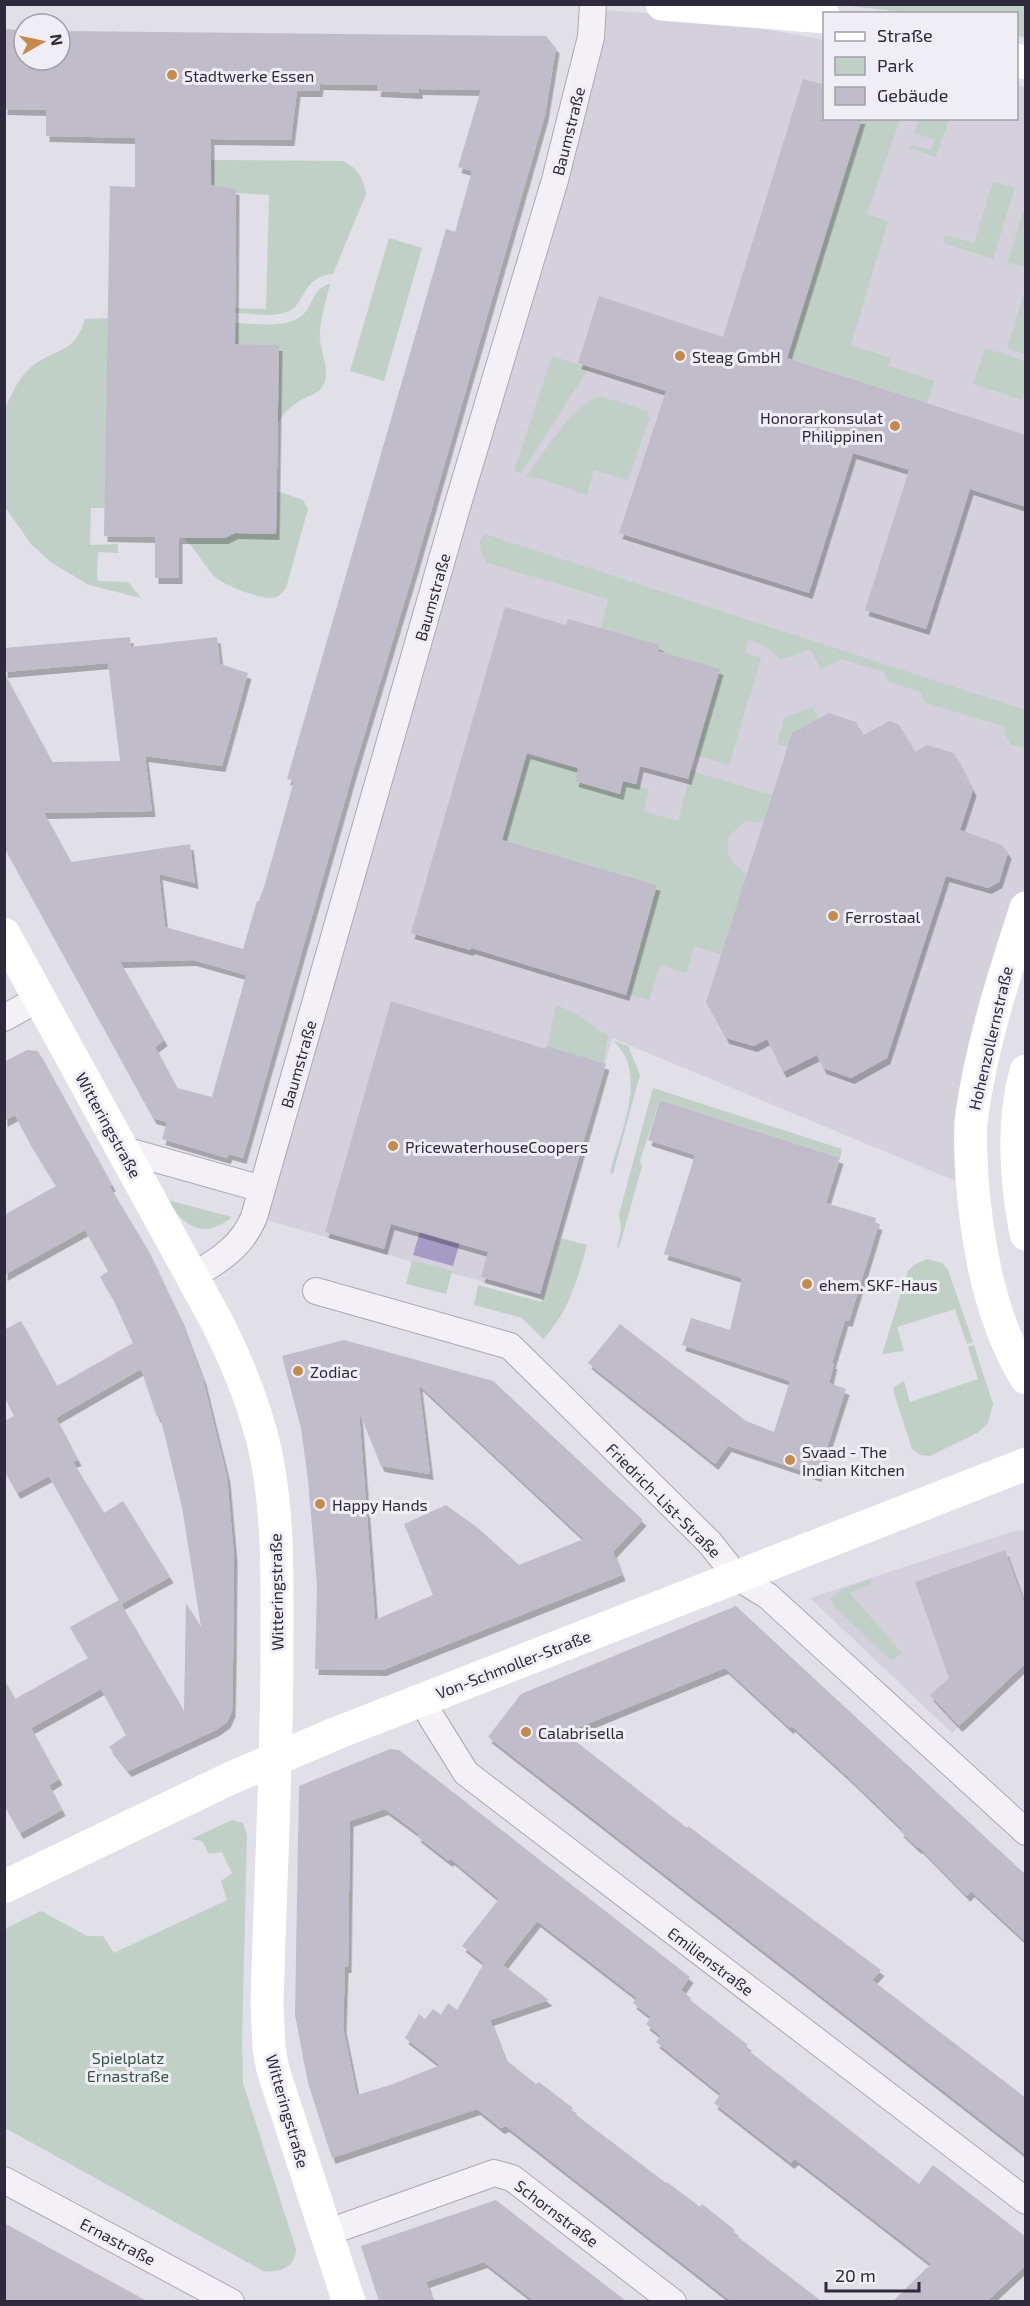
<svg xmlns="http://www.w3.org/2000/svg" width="1030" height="2306" font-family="'Exo 2',sans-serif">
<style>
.built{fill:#d4d1dc}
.green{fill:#c1d0c7}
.water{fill:#a49cc5}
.building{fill:#c0bcc9;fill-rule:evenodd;filter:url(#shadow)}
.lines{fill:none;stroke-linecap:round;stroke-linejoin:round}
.street-casing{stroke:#aca8b4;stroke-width:28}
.street{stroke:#f3f1f6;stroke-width:26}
.secondary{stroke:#fff;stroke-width:33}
.poi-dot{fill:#c48b4c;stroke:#f0eef5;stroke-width:2}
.labels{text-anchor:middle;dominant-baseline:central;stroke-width:6;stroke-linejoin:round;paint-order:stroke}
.poi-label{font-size:16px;fill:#2f293d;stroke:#f0eef5;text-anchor:start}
.street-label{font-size:16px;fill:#2f293d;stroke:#f0eef5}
.park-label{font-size:16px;fill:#375747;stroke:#f0eef5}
</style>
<defs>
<filter id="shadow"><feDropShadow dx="3.5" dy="6" stdDeviation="0" flood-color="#0004"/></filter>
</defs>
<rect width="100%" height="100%" fill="#e1dfe7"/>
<path class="built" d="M601 10 663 14 748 26 824 40V118H1016L1017 85 1025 88V894L963 1184 612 1038 543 1299 259 1218Z
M1025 1530V1662L952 1733 810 1598 1014 1531Z"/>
<path class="green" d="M842 5H1025V38L1017 35 1016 14H919Z
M919 118 949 119 936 157 909 148 911 145 931 150 935 140 914 133Z
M857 119H900L867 214 888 221 851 345 891 358 889 366 935 381 927 403 759 349Z
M211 160 343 161C358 168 363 178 366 194L333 274C301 276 306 306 287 312 272 318 250 313 234 313V308L266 309 269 195 236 193 212 185Z
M993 181 1015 188 993 259 943 243 945 235 974 243Z
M1025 205 1026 267H1025L1008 262Z
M389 238 422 248 384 381 350 371Z
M330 284C326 302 319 321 320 339 321 354 331 371 323 386 319 393 310 395 303 399 292 405 283 413 277 425L279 345 234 344V323C253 323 283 329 300 317 313 309 312 287 330 284Z
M1025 290 1026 354H1025L1007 348Z
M108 318 105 508H91L90 545 118 544V553L98 552 97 581 128 582 141 598 89 585 52 563 31 544 5 507 4 411C11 395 18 378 31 367 55 347 75 355 85 319Z
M985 348 1025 361V388L1022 400 973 384Z
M552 356 589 368 521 473 514 471Z
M600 396 648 411 647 416 650 417 628 480 594 470 587 495 540 479 526 477C544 453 572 404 600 396Z
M277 491 303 500 308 509 286 588C282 593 278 598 271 598 257 598 222 585 213 575 202 563 196 548 183 538H225L231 533 276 534Z
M485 534 1025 710V748L1010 744 1004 732 1005 727 926 703 920 692 887 681 884 672 842 659 821 669 810 649 780 660 765 645 748 640 745 653 761 658 729 765 695 755 720 669 658 652 660 645 601 628 608 599 487 563 483 556 479 543Z
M812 707 819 719 792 733 788 747 777 744 784 718Z
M526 756 578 768 575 781 619 794 623 781 649 789 644 811 678 821 691 771 772 795 763 823 746 821 729 836C725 856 730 863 747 874L722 955 694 946 686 973 660 965 649 1000 627 994 657 885 502 840Z
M556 1005 577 1014 608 1036 603 1063 547 1046Z
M612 1040 628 1046 640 1075 613 1174 610 1172C620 1133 650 1071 612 1040Z
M653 1088 842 1149 840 1158 660 1100 640 1161 642 1166 619 1248 617 1247 621 1230 619 1214Z
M167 1200 232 1217C204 1240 184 1227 167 1200Z
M561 1238 587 1245C578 1278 568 1314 543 1339L522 1318 474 1305 478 1285 542 1302Z
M927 1259 942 1263 948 1270 973 1342 967 1344 955 1309 897 1327 904 1351 882 1354 908 1271 914 1265Z
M412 1260 452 1271 446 1294 406 1284Z
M974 1345 993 1404 988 1423 979 1432 930 1456 920 1455 912 1449 893 1390 895 1386 904 1381 910 1402 978 1379 968 1347Z
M871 1579V1584L850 1593 902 1653 891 1661 836 1608 830 1599 840 1590Z
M232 1820 243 1823 247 1835 242 2042 243 2083 296 2249C295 2268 280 2273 263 2271L5 2128V1929L41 1911 87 1936H103L114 1953 227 1900 221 1881 232 1873 222 1852 209 1854 202 1841 191 1839Z"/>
<path class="water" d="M420 1231 460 1242 453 1266 413 1255Z"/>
<path class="building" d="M4 29 24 30V60H60V31L546 36 556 48 545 115 415 567 354 769 243 1158 229 1154 227 1158 162 1139 167 1122 153 1118 4 847V673L52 762 120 761 108 663 4 672V648L130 637 131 647 217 637 220 664 248 673 222 766 145 756 152 811 44 813 71 862 190 844 195 883 159 874 165 927 243 949 257 901H259L265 884 294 781 287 779 446 229 455 232 472 171 458 167 481 90 419 89V93L377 91 378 85 320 84 319 91H297L291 140 211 139V185L236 189 235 344 279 345 276 534 235 533 225 538H179V578H155V537L104 536 110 186 135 187V138L46 136V110L4 109ZM193 960 246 975 212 1097 177 1088 155 1047 164 1040 120 962Z
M803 79 825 85V118H862L787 358 1026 435V507L970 489 926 629 865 610 909 470 853 453 809 593 619 533 666 391 578 363 599 296 723 337Z
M505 607 566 625 568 619 601 628 660 645 658 651 720 669 688 779 640 766 636 784 623 781 620 794 575 781 578 768 527 753 502 840 657 885 626 995 471 948 470 950 411 933Z
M829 713 856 722 863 735 890 721 899 725 915 752 927 745 954 753 973 790 960 830 1002 845 1008 853 999 882 988 888 946 876 887 1058 851 1078 823 1068 817 1055 783 1072 767 1039 754 1046 726 1038 706 1002 792 733Z
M391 1001 546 1049 547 1046 606 1064 540 1294 481 1277 488 1252 391 1224 384 1249 325 1232Z
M27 1050 38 1051 112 1185 110 1187 146 1247 180 1318 203 1379 227 1477 234 1556 233 1663 232 1711 227 1722 216 1730 128 1771 109 1747 126 1735 101 1689 31 1728 59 1779 49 1785 62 1810 20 1833 4 1805V1679L15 1699 88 1658 70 1627 119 1600 49 1476 17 1493 4 1470V1421L14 1416 4 1396V1330L21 1321 57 1386 133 1343 113 1299 100 1277 108 1271 85 1230 4 1275V1215L56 1186 29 1142 15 1115 4 1121V1062ZM141 1369 157 1417 160 1416 182 1507 201 1627 186 1603 184 1711 121 1604 170 1577 123 1501 104 1513 73 1462 78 1460 56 1418Z
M660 1100 840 1158 826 1203 876 1218 875 1223 879 1224 849 1321 845 1320 832 1363H834L829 1383 846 1389 818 1476 728 1446 715 1464 588 1363 620 1324 746 1421 774 1432 790 1381 682 1345 691 1318 730 1330 742 1278 664 1254 695 1155 648 1140Z
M344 1340 493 1381 643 1520 613 1552 622 1575 383 1670 315 1669 317 1585 308 1480 301 1428 282 1356ZM419 1385 584 1539 519 1565 478 1528 446 1505 404 1524 433 1595 375 1620 359 1412 381 1466 430 1474Z
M1005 1550 1026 1608V1663L959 1726 930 1695 949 1678 915 1582Z
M736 1606 1026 1875V1942L971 1891 967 1896 919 1847 918 1848 900 1831 902 1829 847 1776 792 1726 790 1728 725 1668 565 1733 687 1828 688 1826 881 1970 872 1980 1026 2098V2155L488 1737 521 1694Z
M390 1749 399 1750 690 1977 681 1990 691 1998 690 2000 748 2045 745 2048 919 2184 933 2165 1026 2237V2265L987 2301H893L931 2264 795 2159 791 2163 714 2103 721 2094 656 2042 661 2036 646 2024 651 2017 633 2003 637 1998 537 1921 503 1965 549 2000 490 2020 505 2059 536 2084 539 2082 573 2108 571 2111 666 2183 667 2182 700 2207 702 2204 735 2230 733 2233 821 2301H731L506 2126 501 2128 477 2109 332 2158 308 2083 295 2015 299 1786ZM385 1809 419 1834 417 1836 449 1861 451 1859 499 1899 462 1946 484 1963 457 2010 448 2003 441 2015 433 2009 425 2019 419 2014 405 2038 440 2065 393 2084 357 2095 343 2027 345 1967H348L350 1821Z
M496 2200 533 2229 626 2301H534L484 2262 426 2282 433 2301H379L361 2246Z
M4 2223 46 2246 147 2301H4Z"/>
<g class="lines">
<defs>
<path id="street" d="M4 1018 40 998
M124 1150 262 1189
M192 1277C218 1261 242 1247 254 1217L457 507 555 180 591 37 593 4
M316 1291 510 1346 710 1543 737 1577 768 1596 1026 1832
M420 1699 466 1773 1026 2201
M4 2180 231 2302
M326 2233 494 2173 512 2178 673 2302"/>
</defs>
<use href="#street" class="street-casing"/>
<use href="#street" class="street"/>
<path class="secondary" d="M662 4 824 17
M1016 60 1026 63
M1026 908C1004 976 982 1043 972 1114 969 1135 971 1157 972 1178 977 1244 991 1321 1026 1378
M4 934 217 1322C238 1364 256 1407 266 1454 279 1518 277 1584 277 1649 277 1767 270 1885 267 2004L269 2048 273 2070 349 2302
M1026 1071C1012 1122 1016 1182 1026 1234
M4 1887 231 1778 337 1733 1026 1464"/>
</g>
<g class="poi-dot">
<circle cx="172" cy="75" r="6"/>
<circle cx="680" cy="356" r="6"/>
<circle cx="895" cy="426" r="6"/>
<circle cx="833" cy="916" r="6"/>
<circle cx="393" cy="1146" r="6"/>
<circle cx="807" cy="1284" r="6"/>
<circle cx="298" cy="1371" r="6"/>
<circle cx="790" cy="1460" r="6"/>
<circle cx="320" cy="1504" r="6"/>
<circle cx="526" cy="1732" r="6"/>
</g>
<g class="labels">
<g class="poi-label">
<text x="184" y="75">Stadtwerke Essen</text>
<text x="692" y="356">Steag GmbH</text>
<text x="883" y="417" text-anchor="end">Honorarkonsulat<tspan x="883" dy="18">Philippinen</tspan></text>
<text x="845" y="916">Ferrostaal</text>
<text x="405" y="1146">PricewaterhouseCoopers</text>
<text x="819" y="1284">ehem. SKF-Haus</text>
<text x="310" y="1371">Zodiac</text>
<text x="802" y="1451">Svaad - The<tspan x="802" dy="18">Indian Kitchen</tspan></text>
<text x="332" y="1504">Happy Hands</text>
<text x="538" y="1732">Calabrisella</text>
</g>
<g class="street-label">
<text transform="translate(568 131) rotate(-76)">Baumstraße</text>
<text transform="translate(432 597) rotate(-74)">Baumstraße</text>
<text transform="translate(990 1038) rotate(-77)">Hohenzollernstraße</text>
<text transform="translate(298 1064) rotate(-74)">Baumstraße</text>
<text transform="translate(109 1125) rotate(61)">Witteringstraße</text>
<text transform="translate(664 1500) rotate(45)">Friedrich-List-Straße</text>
<text transform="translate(276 1592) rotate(-91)">Witteringstraße</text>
<text transform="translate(513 1664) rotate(-21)">Von-Schmoller-Straße</text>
<text transform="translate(711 1961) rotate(37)">Emilienstraße</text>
<text transform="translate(288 2111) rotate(74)">Witteringstraße</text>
<text transform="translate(557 2213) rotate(37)">Schornstraße</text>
<text transform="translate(118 2241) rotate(28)">Ernastraße</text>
</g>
<g class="park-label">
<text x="128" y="2057">Spielplatz<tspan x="128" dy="18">Ernastraße</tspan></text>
</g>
</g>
<rect width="1030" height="2306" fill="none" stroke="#2f293d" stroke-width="12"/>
<rect x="823" y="12" width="195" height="108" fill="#f0eef5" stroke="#a39fab" stroke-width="1.5"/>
<rect x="835" y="32" width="30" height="9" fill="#ffffff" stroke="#a39fab" stroke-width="1.5"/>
<text x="877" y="42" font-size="18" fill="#2f293d">Straße</text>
<rect x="835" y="57" width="30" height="18" fill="#c1d0c7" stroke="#a39fab" stroke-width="1.5"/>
<text x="877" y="72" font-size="18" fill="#2f293d">Park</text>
<rect x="835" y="87" width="30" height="18" fill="#c0bcc9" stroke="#a39fab" stroke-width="1.5"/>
<text x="877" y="102" font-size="18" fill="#2f293d">Gebäude</text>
<g transform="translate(42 42) rotate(81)"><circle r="28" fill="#f0eef5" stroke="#a39fab" stroke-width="1.5"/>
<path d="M0-4.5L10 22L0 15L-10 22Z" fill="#c48b4c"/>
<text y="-9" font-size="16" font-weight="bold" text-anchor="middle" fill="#2f293d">N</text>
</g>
<path d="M826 2282v9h93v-9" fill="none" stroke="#2f293d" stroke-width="3"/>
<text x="835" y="2282" font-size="18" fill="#2f293d" stroke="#f0eef5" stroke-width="4.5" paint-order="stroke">20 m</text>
</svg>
